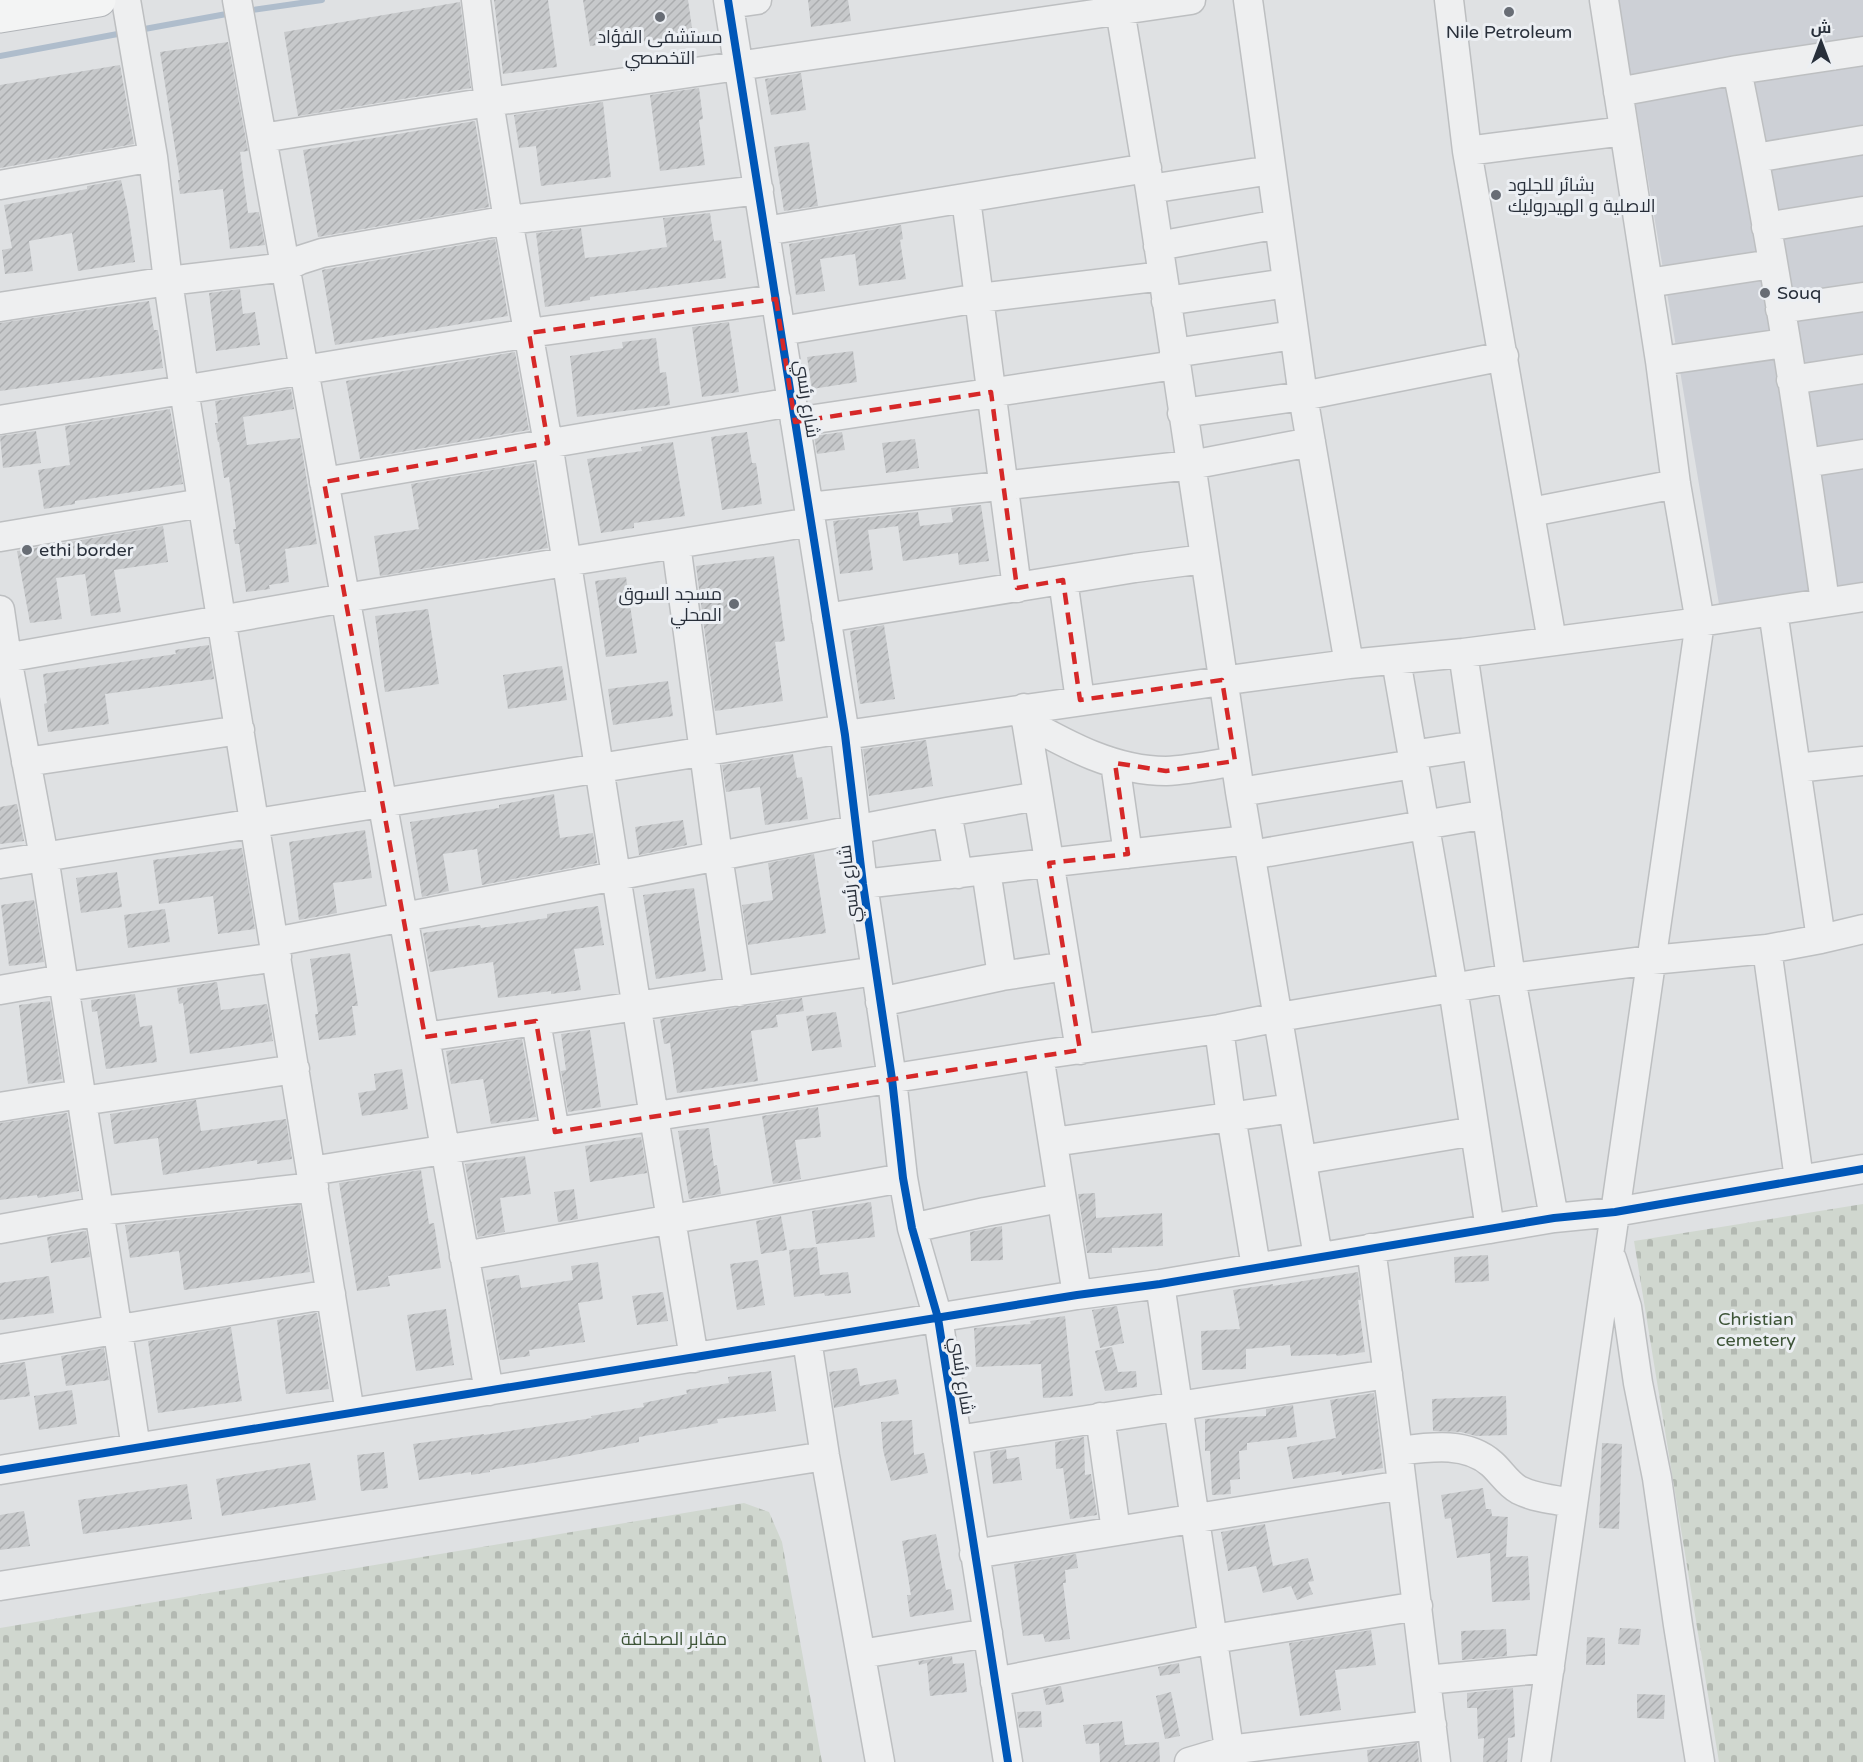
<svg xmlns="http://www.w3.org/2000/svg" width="1863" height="1762" font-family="'Varela Round',Cairo,sans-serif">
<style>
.built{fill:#cdd0d6}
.cemetery{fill:url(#cemetery-stones)}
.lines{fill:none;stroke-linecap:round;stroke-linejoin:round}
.stream{stroke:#afbdcc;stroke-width:6}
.building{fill:url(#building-hatch)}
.minor-casing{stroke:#bdbfc1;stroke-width:31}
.highway-casing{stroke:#b1b4b8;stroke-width:35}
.minor{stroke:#eeeff0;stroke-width:28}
.highway{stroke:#f3f4f4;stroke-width:33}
.cycleway-casing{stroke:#eceff3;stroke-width:11}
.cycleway{stroke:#0057b8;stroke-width:8}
.marked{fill:none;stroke:#d62828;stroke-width:4.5;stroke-dasharray:12 8;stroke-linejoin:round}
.poi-dot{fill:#686d75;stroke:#eceff3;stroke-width:2}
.labels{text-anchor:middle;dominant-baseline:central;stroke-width:6;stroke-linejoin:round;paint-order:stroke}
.poi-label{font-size:18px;fill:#282f3a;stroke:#eceff3;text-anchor:start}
.street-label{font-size:18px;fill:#282f3a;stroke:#eceff3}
.park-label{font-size:18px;fill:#3d5437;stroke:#eceff3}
</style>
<defs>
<pattern id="cemetery-stones" width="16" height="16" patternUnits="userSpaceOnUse" patternTransform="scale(1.5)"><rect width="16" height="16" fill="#d0d7cf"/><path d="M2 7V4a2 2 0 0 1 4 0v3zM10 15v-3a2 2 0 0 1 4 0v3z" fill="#b3b9b2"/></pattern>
<pattern id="building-hatch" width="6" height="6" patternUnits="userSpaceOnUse" patternTransform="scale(1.5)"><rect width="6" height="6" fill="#c7c9cb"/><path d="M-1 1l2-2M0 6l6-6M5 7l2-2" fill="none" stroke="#abadaf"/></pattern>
</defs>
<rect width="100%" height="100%" fill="#dfe1e3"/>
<path class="built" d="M1618 0H1863V585L1720 610Z"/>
<path class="cemetery" d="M1863 1204V1762H1719L1634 1241Z
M744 1503 769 1512 782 1542 822 1762H0V1628Z"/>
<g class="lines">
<path class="stream" d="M245 11 322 0
M139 30 232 13
M0 56 123 33"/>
</g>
<path class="building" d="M494 0H548L557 67 503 74Z
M583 0H688L693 35 633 43V40L590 46Z
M808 0H848L851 21 811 27Z
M460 2 471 88 298 116 284 32Z
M228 42 248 151 240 152 248 213 259 212 265 245 230 249 223 189 180 194 178 180H180L160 52Z
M120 65 134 144 0 168V85Z
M801 73 806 110 771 115 765 79Z
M699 88 703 119 699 120 705 165 660 171 650 95Z
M603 102 611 177 541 186 536 146 519 148 514 115Z
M475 121 489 207 318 237 303 150Z
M809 142 818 206 784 211 774 147Z
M121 180 128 212 135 262 78 271 72 233 29 241 33 271 5 274 2 250 12 248 4 205 87 189V186Z
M710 213 714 241 721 240 726 278 590 297V300L545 307 536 233 581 228 585 258 612 255 667 247 663 218Z
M901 225 903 239 900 240 906 279 859 286 855 254 820 259 825 291 796 295 789 244Z
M495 239 508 316 335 345 322 270Z
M240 289 243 314 255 312 260 345 216 351 209 293Z
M149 301 154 330H158L163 368 0 391V323Z
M729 322 739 392 702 397 692 327Z
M656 338 660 373 666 372 670 405 577 417 570 356 623 348 622 342Z
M853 351 857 382 812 389 807 357Z
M515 352 529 430 360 459 346 381Z
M291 389 294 409 243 417 247 445 300 438 317 544 285 549 289 582 269 585 270 589 246 592 239 544H235L233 529H236L229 477 224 478 219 442H218L215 423H218L215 401Z
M170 409 183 484 75 501V504L44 509 38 470 70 465 65 426Z
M36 431 41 463 3 468 0 436Z
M747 432 752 463H756L762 504 722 510 711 437Z
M842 432 845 450 817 454 814 436Z
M915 439 919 468 886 473 882 443Z
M673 442 685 516 634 523V528L601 533 587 459 642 451 641 447Z
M534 463 548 548 380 576 374 536 419 529 411 484Z
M981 505 989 561 959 565 958 553 903 561 898 526 868 530 873 570 840 574 833 521 918 512 920 526 953 522 951 508Z
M163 526 168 562 114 570 121 612 91 616 85 574 56 578 62 619 30 623 17 551Z
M774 556 785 641 775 642 783 701 715 711 696 566Z
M626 577 637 653 606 657 595 581Z
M428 609 439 684 385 692 375 616Z
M884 625 895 699 860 704 850 631Z
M209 645 214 679 105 694 109 724 48 732 44 704 47 703 43 674 176 654 175 650Z
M562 666 567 700 508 709 503 675Z
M668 681 673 716 613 725 608 689Z
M926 740 933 786 869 796 863 749Z
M793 754 797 778 802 777 808 819 765 825 760 787 726 792 722 765Z
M554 794 560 838 593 833 597 863 482 885 477 849 443 854 449 891 422 897 410 822 499 808V805Z
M17 804 24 841 0 844V807Z
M683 820 687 845 639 855 635 827Z
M365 830 372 878 333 883 337 913 299 920 289 842Z
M242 848 255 929 218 934 213 896 159 904 153 860Z
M814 854 826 933 748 945 742 905 773 900 768 863Z
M117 872 122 907 81 913 76 878Z
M694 888 706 971 656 979 643 895Z
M34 900 44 962 9 966 1 905Z
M598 906 604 945 574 949 581 990 551 994V991L498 998 493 962 430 972 423 933 480 925 481 928 547 918V914Z
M165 909 170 942 128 948 124 915Z
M350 953 358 1006H352L356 1035 319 1040 315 1014H318L310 959Z
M217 982 221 1010 267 1004 273 1041 190 1054 183 1003 179 1004 177 988Z
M135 994 140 1027 152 1025 157 1062 106 1069 97 1011 92 1012 91 1000Z
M802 998 804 1011 776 1015 778 1027 751 1031 758 1081 677 1093 670 1043 664 1044 660 1019Z
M50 1001 62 1079 28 1084 19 1005Z
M836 1012 842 1047 812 1051 806 1016Z
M590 1030 601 1107 568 1112 561 1071 566 1070 561 1034Z
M522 1039 536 1117 491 1124 483 1079 451 1084 446 1051Z
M402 1069 408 1109 362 1116 358 1093 376 1090 374 1074Z
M196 1100 201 1131 286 1119 292 1159 257 1164V1160L163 1175 158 1138 114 1144 110 1114Z
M818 1107 821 1137 795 1140 801 1179 773 1184 762 1116Z
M67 1113 79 1191 38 1198 37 1195 0 1200V1123Z
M709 1128 714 1166 717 1165 721 1194 689 1199 678 1131Z
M641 1137 647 1173 590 1182 585 1146Z
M525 1156 531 1194 500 1198 505 1232 478 1237 465 1164Z
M421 1170 429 1224 434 1223 441 1268 388 1276 390 1286 357 1291 339 1183Z
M574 1189 578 1219 558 1222 554 1192Z
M1095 1193 1096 1218 1162 1213 1163 1246 1112 1248V1253H1087L1078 1194Z
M871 1202 875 1237 816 1244 812 1211Z
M300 1205 310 1272 184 1290 179 1251 130 1258 125 1225Z
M781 1216 787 1250 761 1254 756 1221Z
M1002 1226 1003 1260 971 1261 970 1232Z
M86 1231 90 1257 51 1263 47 1237Z
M817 1247 820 1275 848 1272 851 1293 825 1296 824 1293 794 1297 789 1250Z
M1488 1255 1489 1281 1455 1283 1454 1257Z
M758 1260 765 1305 737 1310 730 1264Z
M598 1262 603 1299 578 1303 585 1342 529 1350 530 1356 500 1360 486 1280 519 1275 521 1288 573 1280 571 1266Z
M1358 1272 1361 1300H1358L1365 1352 1337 1356 1336 1354 1291 1356 1290 1345 1246 1349V1369L1202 1370 1201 1331 1240 1329 1233 1290 1273 1284V1286Z
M49 1276 54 1313 0 1320V1283Z
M663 1292 668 1321 637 1325 632 1296Z
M1117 1306 1124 1343 1100 1348 1092 1310Z
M446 1309 454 1365 416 1371 407 1315Z
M317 1313 329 1389 286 1394 277 1320Z
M1065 1316 1073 1396 1043 1398 1041 1364 976 1367 974 1328 1031 1324 1030 1321Z
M231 1327 242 1401 158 1413 148 1341Z
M1112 1347 1118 1372 1136 1371 1137 1387 1105 1391 1095 1351Z
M104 1348 109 1380 66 1386 61 1356Z
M25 1362 30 1396 0 1400V1365Z
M857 1368 860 1386 896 1379 899 1394 834 1408 829 1372Z
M771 1371 776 1411 717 1419 718 1423 639 1437V1442L539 1462 490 1470V1472L471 1475V1472L419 1480 413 1444 484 1434V1435L592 1418 591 1416 644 1407 643 1403 687 1394 686 1390 729 1383 728 1377Z
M72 1390 77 1424 39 1430 34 1396Z
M1374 1393 1383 1468 1342 1475 1341 1471 1293 1479 1287 1447 1336 1438 1330 1400Z
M1506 1396 1507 1435 1476 1436 1461 1432 1433 1431 1432 1399Z
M1293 1405 1297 1437 1247 1443V1450L1239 1451 1240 1479 1230 1480 1231 1494 1212 1495 1210 1451H1205V1419L1266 1416V1409Z
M912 1420 914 1455 924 1453 928 1473 891 1481 883 1450 881 1422Z
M1084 1437 1085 1475 1091 1474 1097 1515 1070 1519 1063 1468 1056 1469 1055 1442Z
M1602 1443 1622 1444 1619 1529 1599 1528Z
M1006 1449 1007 1459 1019 1457 1022 1480 993 1484 990 1452Z
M384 1452 388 1488 361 1491 357 1455Z
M310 1463 316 1500 222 1516 216 1479Z
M187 1484 192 1519 83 1534 78 1500Z
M1483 1488 1486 1509H1491L1492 1516 1508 1517 1506 1557 1528 1556 1530 1600 1492 1602 1490 1553 1457 1558 1451 1518 1445 1519 1441 1495Z
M24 1511 30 1546 0 1550V1515Z
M1265 1524 1273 1566 1308 1558 1314 1581 1308 1582 1313 1594 1297 1600 1291 1586 1263 1593 1256 1566 1228 1571 1221 1532Z
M936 1534 946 1590 951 1589 954 1610 910 1617 907 1595H911L902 1541Z
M1076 1554 1078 1568 1065 1570 1066 1583H1063L1070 1639 1045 1642 1043 1634 1023 1636 1014 1564Z
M1620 1628 1641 1629 1639 1645 1618 1644Z
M1506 1629 1507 1656 1462 1660 1461 1631Z
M1371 1630 1376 1665 1335 1670 1341 1710 1300 1716 1289 1643Z
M1587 1637 1605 1638V1665H1586Z
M952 1656 953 1664 964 1663 967 1692 930 1696 927 1663 919 1665 918 1661Z
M1179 1663 1180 1673 1160 1676 1158 1667Z
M1061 1686 1064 1702 1046 1705 1043 1689Z
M1513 1688 1515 1737 1508 1738 1507 1762H1483L1484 1738 1478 1739 1477 1708H1467V1693Z
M1171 1692 1180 1736 1165 1739 1156 1696Z
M1637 1694 1665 1695 1664 1719 1637 1718Z
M1041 1711 1042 1727 1019 1728 1017 1712Z
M1122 1721 1125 1745 1159 1742 1160 1762H1100L1099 1743 1086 1744 1083 1725Z
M1417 1743 1419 1762H1368L1367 1750Z"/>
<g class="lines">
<defs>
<path id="minor" d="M126 0 153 157 168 281 184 390 350 1413
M237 0 489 1391
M476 0 489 102 508 220 548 443 654 1117 694 1358
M728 0 845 735 863 884 892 1079 903 1178 912 1228 938 1318 1008 1762
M1248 0 1303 396 1349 664
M1449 0 1467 151 1552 641
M729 4 757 0
M1120 10 1150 189 1240 792 1318 1257
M1737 70 1863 51
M1618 92 1737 70C1773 246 1800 424 1825 602
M262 138 489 102 1191 0
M1467 151 1624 131
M1755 158 1863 140
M0 185 153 157
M1150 189 1271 170
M966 199 1017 588
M1766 227 1863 211
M765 231 1147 168
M1158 246 1279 224
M1648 283 1772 264
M1166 301 1287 283
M0 307 168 281 286 267 300 260 322 253 508 220 759 190
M1780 309 1863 297
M781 331 979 298 1163 276
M1174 353 1294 335
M1660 361 1785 343
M1791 380 1863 369
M1182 413 1303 396 1504 356
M0 420 529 333 776 299
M795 422 1175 365
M1805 463 1863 454
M324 482 792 402
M809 507 1191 465 1311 442
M1531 512 1676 484
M0 537 202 503
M676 544 718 856 739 992
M1063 580 1080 700
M0 610 7 658 44 857 136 1448
M1773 611 1821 939
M826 618 1135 568 1204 559
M1463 653 1511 978 1554 1218
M0 659 345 598 811 522
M1396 660 1453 988 1490 1229
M1024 708 1080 1050
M1026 722C1069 746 1115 771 1166 771 1189 770 1212 765 1235 761
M845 735 1236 679 1349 664 1463 653 1700 622 1863 597
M1412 755 1476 745
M26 762 240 730
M1115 763 1128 854
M1796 768 1863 761
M1240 792 1414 764
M947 812 958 874
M1251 855 1487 814
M0 864 844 729
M986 870 1002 976
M863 884 1248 840
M274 942 947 812 1038 796
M1767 949 1799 1179
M64 987 277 957
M0 990 63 979
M880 1002 1002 976 1066 966
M536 1021 555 1132
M1219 1029 1231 1116 1256 1267
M425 1037 876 971
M1039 1055 1077 1295
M82 1101 295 1069
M0 1107 81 1094
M1053 1142 1293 1108
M1302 1160 1475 1131
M311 1171 1039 1055 1219 1029 1279 1017 1511 978 1652 960 1767 949 1821 939 1863 929
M912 1228 985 1212 1061 1198
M0 1229 99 1211 314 1187
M1371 1248 1398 1451 1436 1762
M464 1256 903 1178
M1612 1259 1627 1307 1638 1383 1657 1478 1678 1625 1700 1762
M1160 1284 1231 1762
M807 1340 825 1456 880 1762
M0 1349 331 1294
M1100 1417 1116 1531
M957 1440 1388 1374
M1398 1451C1429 1447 1467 1441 1492 1464 1501 1472 1508 1484 1519 1490 1535 1498 1556 1500 1573 1503
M0 1470 1077 1295 1160 1284 1554 1218 1615 1212 1863 1169
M974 1554 1402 1485
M0 1586 825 1456
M861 1654 988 1633
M1426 1680 1550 1668
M995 1682 1213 1639 1418 1606
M1189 1762 1229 1750 1432 1725
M1536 1762 1700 622 1676 484 1660 361 1604 0"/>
<path id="highway" d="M0 16 99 0"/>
</defs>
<use href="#minor" class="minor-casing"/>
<use href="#highway" class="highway-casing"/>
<use href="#minor" class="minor"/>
<use href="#highway" class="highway"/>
<defs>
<path id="cycleway" d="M728 0 845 735 863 884 892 1079 903 1178 912 1228 938 1318 1008 1762
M0 1470 1077 1295 1160 1284 1554 1218 1615 1212 1863 1169"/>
</defs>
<use href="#cycleway" class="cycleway-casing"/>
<use href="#cycleway" class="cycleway"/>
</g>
<path class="marked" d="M776 299 795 422 991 392 1017 588 1063 580 1080 700 1222 680 1235 761 1166 771 1115 763 1128 854 1049 863 1080 1050 555 1132 536 1021 425 1037 324 482 548 443 529 333Z"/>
<g class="poi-dot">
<circle cx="1509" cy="12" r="6"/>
<circle cx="660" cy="17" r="6"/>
<circle cx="1496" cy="195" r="6"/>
<circle cx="1765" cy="293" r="6"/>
<circle cx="27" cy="550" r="6"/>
<circle cx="734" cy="604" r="6"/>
</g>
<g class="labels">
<g class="poi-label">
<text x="1509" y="32" text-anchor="middle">Nile Petroleum</text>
<text x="660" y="37" text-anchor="middle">مستشفى الفؤاد<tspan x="660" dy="21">التخصصي</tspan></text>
<text x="1508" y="185">بشائر للجلود<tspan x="1508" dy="21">الاصلية و الهيدروليك</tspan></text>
<text x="1777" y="293">Souq</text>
<text x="39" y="550">ethi border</text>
<text x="722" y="594" text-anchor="end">مسجد السوق<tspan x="722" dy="21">المحلي</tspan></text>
</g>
<g class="street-label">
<text transform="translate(807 399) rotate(81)">شارع رئسي</text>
<text transform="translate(849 884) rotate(-97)">شارع رئسي</text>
<text transform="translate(962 1376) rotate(81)">شارع رئسي</text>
</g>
<g class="park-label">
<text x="1756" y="1319">Christian<tspan x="1756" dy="21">cemetery</tspan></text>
<text x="674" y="1639">مقابر الصحافة</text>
</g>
</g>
<g transform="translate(1821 42)" stroke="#eceff3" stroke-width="4.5" paint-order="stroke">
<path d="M0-4.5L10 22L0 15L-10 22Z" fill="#282f3a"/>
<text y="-9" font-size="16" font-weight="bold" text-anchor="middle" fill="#282f3a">ش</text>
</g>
</svg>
